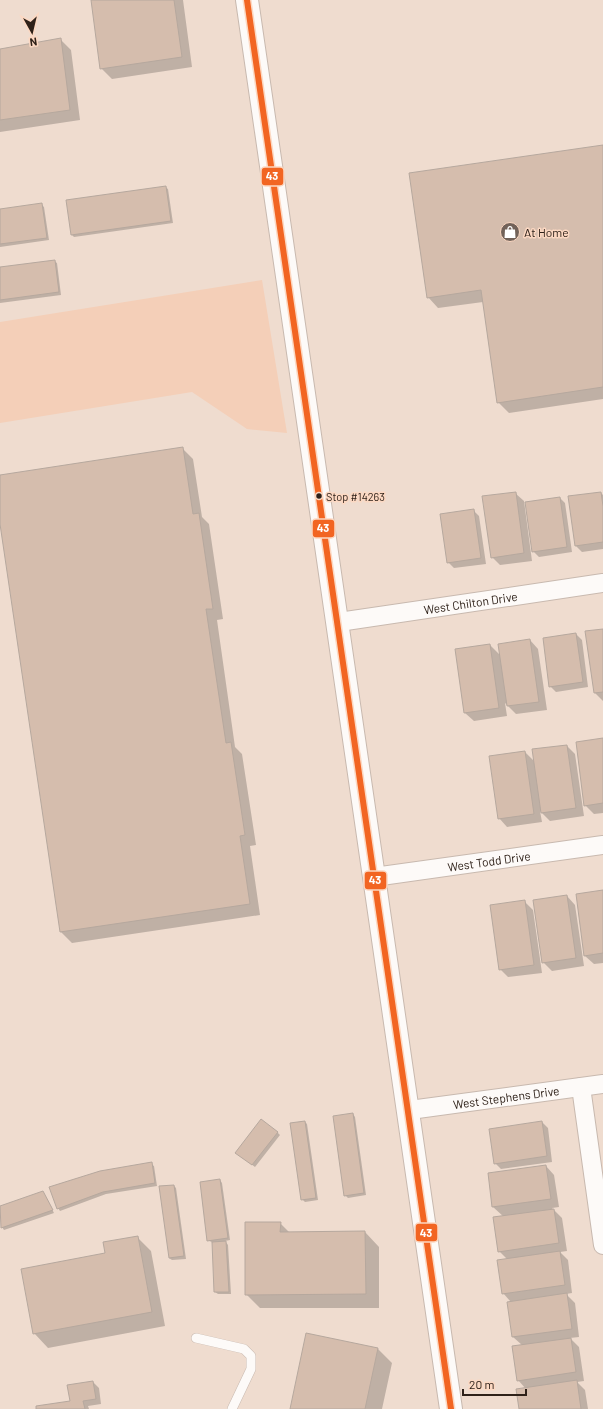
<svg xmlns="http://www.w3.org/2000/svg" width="603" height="1409" font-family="Barlow,sans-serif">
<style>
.green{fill:#f4cfb8}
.shadow{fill:#0003}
.building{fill:#d5bdad;stroke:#b6a89e}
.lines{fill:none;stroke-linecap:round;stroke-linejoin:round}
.service-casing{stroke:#c8b9af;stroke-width:10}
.minor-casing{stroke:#c8b9af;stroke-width:20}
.tertiary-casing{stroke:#c8b9af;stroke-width:24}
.service{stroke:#fdfaf8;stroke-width:9}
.minor{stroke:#fdfaf8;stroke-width:18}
.tertiary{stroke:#fdfaf8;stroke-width:22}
.bus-1-casing{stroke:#fcd8c2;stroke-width:9}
.bus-1{stroke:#f26522;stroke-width:6}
.bus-dot{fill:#2e2119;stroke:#fcd8c2;stroke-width:1.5}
.labels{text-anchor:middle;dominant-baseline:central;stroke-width:3;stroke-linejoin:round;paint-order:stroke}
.bus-label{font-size:11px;fill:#2e2119;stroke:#fcd8c2;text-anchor:start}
.poi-label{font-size:12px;fill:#2e2119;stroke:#fcd8c2;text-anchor:start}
.street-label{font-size:12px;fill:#2e2119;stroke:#fcd8c2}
.line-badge{stroke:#fcd8c2;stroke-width:1.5}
.badge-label{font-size:11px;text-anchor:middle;font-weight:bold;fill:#fff}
</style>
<rect width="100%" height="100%" fill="#efdccf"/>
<path class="green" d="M262 280 287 433 247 429 192 392 0 423V322Z"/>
<path class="shadow" d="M92 0H183L192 67 112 79 101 68Z
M61 40 71 50 80 120 0 132V50Z
M603 146V399L509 413 498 402 483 302 438 308 428 297Z
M165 187 168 189 173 223 74 237 72 235Z
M41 204 44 207 49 240 0 247V210Z
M54 261 57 263 61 295 0 303V268Z
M183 449 193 459 202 517 209 524 223 619 217 620 235 747 242 754 256 845 250 846 260 915 72 943 61 932 0 517V476Z
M515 493 524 501 532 561 500 565 492 557Z
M601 493 603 495V549L582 552 576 546 569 497Z
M560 498 565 503 572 552 539 557 533 551Z
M473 510 479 516 486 564 454 568 448 562Z
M603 630V701L595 693Z
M576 634 582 640 588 687 556 692 550 686Z
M530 640 538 649 547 710 516 714 505 703 507 716 474 721 465 713 490 645 501 656Z
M603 739V813L594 814 585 805Z
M567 746 575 754 584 816 550 821 540 811 542 822 507 827 499 818 525 752 535 762Z
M603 891V963L594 964 585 956Z
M567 896 575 905 584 966 552 971 543 962Z
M524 901 533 910 542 973 508 977 500 969Z
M353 1114 355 1117 366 1195 348 1198 345 1195Z
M305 1122 307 1124 318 1200 305 1202 302 1199Z
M542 1122 548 1128 552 1162 501 1169 495 1163Z
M277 1132 280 1135 255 1167 239 1155Z
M151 1164 154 1166 157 1186 106 1194 60 1211 58 1208Z
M546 1166 554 1175 559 1207 552 1208 562 1218 567 1251 560 1252 568 1260 572 1293 566 1294 575 1303 579 1337 570 1338 579 1347 584 1381 577 1382 585 1390 588 1409H520L526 1389 518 1380 522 1345 513 1337 509 1303 511 1302 503 1293 507 1259 499 1251 504 1217 493 1207 489 1174Z
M220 1180 222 1183 230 1240 225 1241 228 1245 231 1294H218L215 1292 213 1243 208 1240Z
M174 1186 176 1188 186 1259 172 1260 169 1258Z
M43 1192 54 1213 4 1230 2 1227 0 1207Z
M280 1223 290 1233 365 1232 379 1247V1308H260L246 1294Z
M137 1237 151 1251 165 1326 48 1348 34 1333Z
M378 1349 392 1363 382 1409H291Z
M93 1382 99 1388 101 1404 88 1406 89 1409H37L71 1402Z"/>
<path class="building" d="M91 0H174L182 57 100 69Z
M61 38 70 110 0 120V49Z
M603 145V387L497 403 481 290 427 298 409 173Z
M166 186 171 221 71 235 66 200Z
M42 203 47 238 0 244V209Z
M55 260 59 292 0 300V267Z
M183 447 193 514 199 513 213 609H206L226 743 231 742 245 835 240 836 250 904 60 932 0 524V475Z
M516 492 524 553 491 558 482 496Z
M601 492 603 506V542L575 546 568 496Z
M560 497 567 547 532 552 525 502Z
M474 509 481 558 447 563 440 514Z
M603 629V692L594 693 585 631Z
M576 633 583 682 549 687 543 638Z
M530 639 539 702 507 706 498 644Z
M490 644 499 708 464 713 455 649Z
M603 738V803L584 806 576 742Z
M567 745 576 808 541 813 532 749Z
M525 751 534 814 498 819 489 756Z
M603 890V953L584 956 576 894Z
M567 895 576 958 542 963 533 900Z
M525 900 534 965 499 970 490 905Z
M353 1113 364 1193 344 1196 333 1116Z
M261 1119 278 1132 252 1165 235 1153Z
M305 1121 316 1198 301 1200 290 1123Z
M542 1121 547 1156 494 1164 489 1129Z
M152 1162 155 1183 103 1192 57 1209 49 1187 100 1171Z
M546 1165 551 1199 492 1207 488 1173Z
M220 1179 228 1238 207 1241 200 1182Z
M174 1185 184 1256 169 1258 159 1186Z
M43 1191 53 1210 1 1228 0 1206Z
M554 1209 559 1243 498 1252 493 1217Z
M245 1222H281L280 1232 365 1231 366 1294 245 1295Z
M138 1236 152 1312 33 1334 21 1269 105 1253 103 1242Z
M226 1241 229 1292H214L212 1242Z
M560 1251 565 1285 502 1294 497 1260Z
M567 1293 572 1329 512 1337 507 1302Z
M306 1333 378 1348 365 1409H290Z
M571 1338 576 1372 517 1381 512 1346Z
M577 1380 581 1409H519L516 1389Z
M93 1381 96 1399 83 1401 85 1409H36V1406L70 1401 67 1385Z"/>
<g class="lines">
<defs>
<path id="service" d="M196 1338 244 1349 251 1356V1369L232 1409"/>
<g id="minor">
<path id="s1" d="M339 622 603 583"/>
<path id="s2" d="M374 877 603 845"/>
<path d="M581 1087 603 1245"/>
<path id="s3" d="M410 1110 603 1084"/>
</g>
<path id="tertiary" d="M247 0C313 470 386 939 451 1409"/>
</defs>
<use href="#service" class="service-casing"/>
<use href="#minor" class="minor-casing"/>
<use href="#tertiary" class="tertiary-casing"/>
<use href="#service" class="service"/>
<use href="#minor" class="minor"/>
<use href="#tertiary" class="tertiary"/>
<defs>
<path id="bus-1" d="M247 0C313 470 386 939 451 1409"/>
</defs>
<use href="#bus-1" class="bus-1-casing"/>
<use href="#bus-1" class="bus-1"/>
</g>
<defs>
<symbol id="shop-disc" viewBox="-11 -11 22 22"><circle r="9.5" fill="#726259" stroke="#fcd8c2"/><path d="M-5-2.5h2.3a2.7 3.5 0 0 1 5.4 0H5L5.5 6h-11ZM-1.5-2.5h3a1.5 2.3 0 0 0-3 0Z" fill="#fff"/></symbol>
</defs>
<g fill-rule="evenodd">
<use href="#shop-disc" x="499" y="221" width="22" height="22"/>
</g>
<circle class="bus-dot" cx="319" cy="496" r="3.5"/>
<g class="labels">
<g class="bus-label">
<text x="326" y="496">Stop #14263</text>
</g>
<g class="poi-label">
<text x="524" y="232">At Home</text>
</g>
<g class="street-label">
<text stroke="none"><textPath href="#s1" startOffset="133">West Chilton Drive</textPath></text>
<text stroke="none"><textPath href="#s2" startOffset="116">West Todd Drive</textPath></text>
<text stroke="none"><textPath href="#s3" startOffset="97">West Stephens Drive</textPath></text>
</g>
</g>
<g class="line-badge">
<rect x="261" y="167" width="23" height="19" rx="4" fill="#f26522"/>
<rect x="312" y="519" width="23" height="19" rx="4" fill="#f26522"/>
<rect x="364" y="871" width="23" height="19" rx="4" fill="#f26522"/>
<rect x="415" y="1223" width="23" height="19" rx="4" fill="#f26522"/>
</g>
<g class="badge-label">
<text x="272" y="180">43</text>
<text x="323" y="532">43</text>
<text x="375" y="884">43</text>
<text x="426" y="1237">43</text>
</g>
<g transform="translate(32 32) rotate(172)" stroke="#fcd8c2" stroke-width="3" paint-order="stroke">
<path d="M0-3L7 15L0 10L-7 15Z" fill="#2e2119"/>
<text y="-6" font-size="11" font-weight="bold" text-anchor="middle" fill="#2e2119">N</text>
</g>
<path d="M463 1389v6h63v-6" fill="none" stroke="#2e2119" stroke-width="2"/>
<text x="469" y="1389" font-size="12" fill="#2e2119" stroke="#fcd8c2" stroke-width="3" paint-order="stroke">20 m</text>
</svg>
